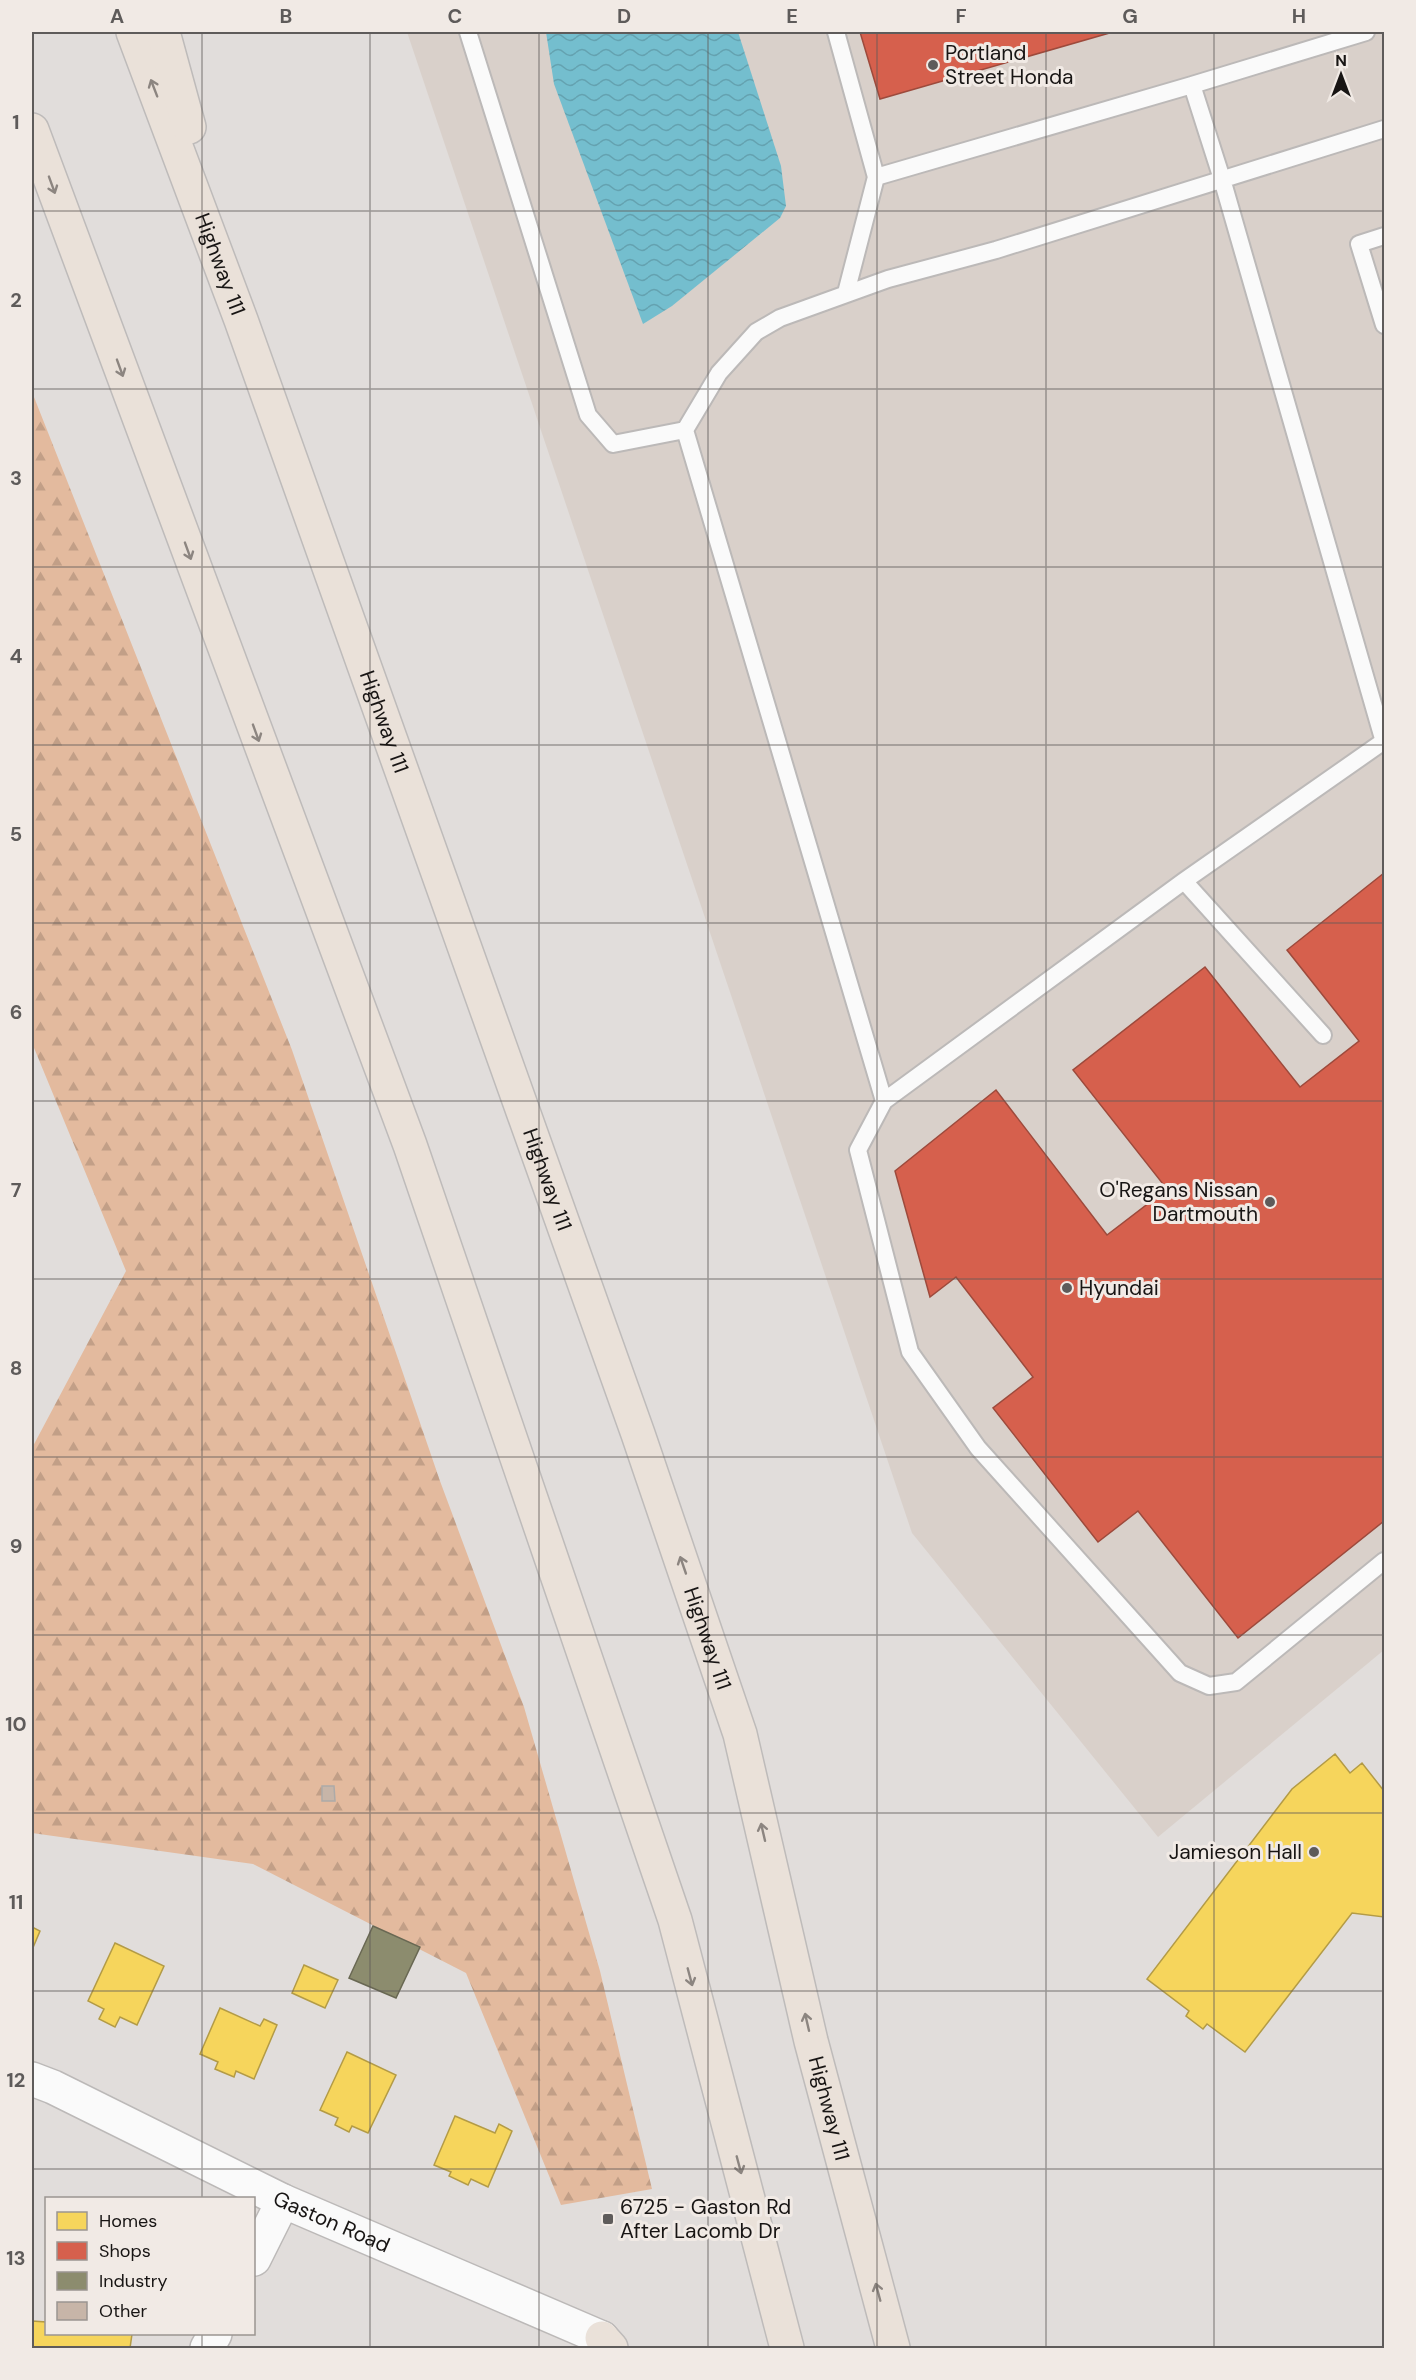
<svg xmlns="http://www.w3.org/2000/svg" width="1416" height="2380" font-family="'DM Sans',sans-serif">
<style>
.built{fill:#d9d0ca}
.forest{fill:url(#forest-firs)}
.water{fill:url(#water-waves)}
.homes{fill:#f6d55c;stroke:#b39b46;stroke-width:1.5}
.shops{fill:#d6604d;stroke:#9d4a3c;stroke-width:1.5}
.industry{fill:#8c8c6e;stroke:#696853;stroke-width:1.5}
.building{fill:#c7b5a8;stroke:#adaaa8;stroke-width:1.5}
.lines{fill:none;stroke-linecap:round;stroke-linejoin:round}
.lane-casing{stroke:#bcb9b8;stroke-width:20}
.street-casing{stroke:#bcb9b8;stroke-width:36}
.highway-casing{stroke:#bebbba;stroke-width:36}
.lane{stroke:#fafafa;stroke-width:16}
.street{stroke:#fafafa;stroke-width:33}
.highway{stroke:#eae1d9;stroke-width:33}
.oneway{stroke:#8c8580}
.grid{fill:none;stroke:#5e5b5a;stroke-width:1.5;stroke-opacity:0.55}
.poi-dot{fill:#5e5b5a;stroke:#f1eae5;stroke-width:2}
.labels{text-anchor:middle;dominant-baseline:central;stroke-width:6;stroke-linejoin:round;paint-order:stroke}
.poi-label{font-size:21px;fill:#181514;stroke:#f1eae5;text-anchor:start}
.street-label{font-size:21px;fill:#181514;stroke:#f1eae5}
.neatline{fill:none;stroke:#5e5b5a;stroke-width:2}
.grid-label{font-size:20px;text-anchor:middle;font-weight:bold;fill:#5e5b5a}
</style>
<defs>
<pattern id="forest-firs" width="22" height="20" patternUnits="userSpaceOnUse" patternTransform="scale(1.5)"><rect width="22" height="20" fill="#e3ba9e"/><path d="M5 1l3.5 6h-7zM16 11l3.5 6h-7z" fill="#c29f87"/></pattern>
<pattern id="water-waves" width="16" height="10" patternUnits="userSpaceOnUse" patternTransform="scale(1.5)"><rect width="16" height="10" fill="#74bece"/><path d="M0 5q4-4 8 0t8 0" fill="none" stroke="#64a2b0"/></pattern>
</defs>
<rect width="100%" height="100%" fill="#e1dddb"/>
<path class="built" d="M407 32H1384V1650L1158 1837 912 1533Z"/>
<path class="forest" d="M32 392 292 1050 440 1481 524 1707 600 1971 652 2189 561 2205 466 1973 253 1864 32 1833V1448L126 1271 32 1043Z"/>
<path class="water" d="M546 32H738L781 166 786 206 780 218 672 306 643 324 554 84Z"/>
<path class="homes" d="M1335 1754 1350 1773 1362 1763 1384 1791V1917L1352 1913 1245 2052 1207 2024 1203 2029 1186 2016 1189 2011 1147 1979 1292 1789Z
M32 1927 40 1931 32 1950Z
M115 1943 164 1966 137 2025 120 2017 115 2027 99 2019 104 2009 88 2001Z
M304 1965 338 1980 325 2008 292 1993Z
M220 2008 260 2026 264 2019 277 2025 254 2079 236 2071 234 2077 215 2069 218 2062 200 2054Z
M347 2052 396 2075 368 2133 352 2126 349 2132 335 2125 338 2118 320 2110Z
M455 2116 495 2133 499 2124 512 2131 488 2187 471 2179 468 2185 449 2176 451 2172 434 2165Z
M32 2321 46 2322V2334H132L130 2348H32Z"/>
<path class="shops" d="M860 32H1113L880 99Z
M1384 873V1521L1238 1638 1138 1511 1098 1542 993 1408 1033 1377 956 1277 930 1297 895 1171 996 1090 1107 1235 1167 1189 1073 1070 1205 967 1300 1087 1359 1041 1287 950Z"/>
<path class="industry" d="M373 1926 420 1947 396 1998 349 1978Z"/>
<path class="building" d="M322 1786H334L335 1801H322Z"/>
<g class="lines">
<defs>
<path id="lane" d="M468 32 588 415 613 444 685 430
M836 32 876 177
M1192 85 1366 32
M1384 236 1359 244 1384 325
M846 293 876 177 1192 85 1222 179 1384 742
M1384 741 1184 881 884 1101 858 1150 910 1352 978 1448 1180 1673 1209 1686 1236 1682 1384 1561
M1184 881 1323 1035
M884 1101 685 430 719 373 756 332 780 318 888 279 996 250 1384 129"/>
<g id="street">
<path id="s1" d="M32 2079 53 2087 283 2201 602 2338"/>
<path d="M254 2259 283 2201"/>
<path d="M207 2348 215 2334"/>
</g>
<g id="highway">
<path id="s2" d="M133 32 241 320 638 1434 740 1734 811 2041 893 2348"/>
<path d="M163 32 189 127"/>
<path d="M32 130 410 1145 675 1920 787 2348"/>
<path d="M602 2338 611 2348"/>
</g>
</defs>
<use href="#lane" class="lane-casing"/>
<use href="#street" class="street-casing"/>
<use href="#highway" class="highway-casing"/>
<use href="#lane" class="lane"/>
<use href="#street" class="street"/>
<use href="#highway" class="highway"/>
</g>
<defs><path id="oneway-shaft" d="M-6 0H5M1.5-3L5.5 0L1.5 3" fill="none" stroke-width="1.6" stroke-linecap="round" stroke-linejoin="round" transform="scale(1.5)"/></defs>
<g class="oneway">
<use href="#oneway-shaft" transform="translate(154 88) rotate(-111)"/>
<use href="#oneway-shaft" transform="translate(52 185) rotate(70)"/>
<use href="#oneway-shaft" transform="translate(120 368) rotate(70)"/>
<use href="#oneway-shaft" transform="translate(188 551) rotate(70)"/>
<use href="#oneway-shaft" transform="translate(256 733) rotate(70)"/>
<use href="#oneway-shaft" transform="translate(683 1565) rotate(-109)"/>
<use href="#oneway-shaft" transform="translate(763 1832) rotate(-103)"/>
<use href="#oneway-shaft" transform="translate(690 1977) rotate(75)"/>
<use href="#oneway-shaft" transform="translate(807 2022) rotate(-103)"/>
<use href="#oneway-shaft" transform="translate(739 2165) rotate(75)"/>
<use href="#oneway-shaft" transform="translate(878 2292) rotate(-105)"/>
</g>
<path class="grid" d="M202 32V2198M370 32V2348M539 32V2348M708 32V2348M877 32V2348M1046 32V2348M1214 32V2348M32 211H1384M32 389H1384M32 567H1384M32 745H1384M32 923H1384M32 1101H1384M32 1279H1384M32 1457H1384M32 1635H1384M32 1813H1384M32 1991H1384M32 2169H1384M202 2334V2348"/>
<g class="poi-dot">
<circle cx="933" cy="65" r="6"/>
<circle cx="1270" cy="1202" r="6"/>
<circle cx="1067" cy="1288" r="6"/>
<circle cx="1314" cy="1852" r="6"/>
<rect x="602" y="2213" width="12" height="12" rx="3"/>
</g>
<g class="labels">
<g class="poi-label">
<text x="945" y="53">Portland<tspan x="945" dy="24">Street Honda</tspan></text>
<text x="1258" y="1190" text-anchor="end">O'Regans Nissan<tspan x="1258" dy="24">Dartmouth</tspan></text>
<text x="1079" y="1288">Hyundai</text>
<text x="1302" y="1852" text-anchor="end">Jamieson Hall</text>
<text x="620" y="2207">6725 - Gaston Rd<tspan x="620" dy="24">After Lacomb Dr</tspan></text>
</g>
<g class="street-label">
<text stroke="none"><textPath href="#s2" startOffset="248">Highway 111</textPath></text>
<text stroke="none"><textPath href="#s2" startOffset="734">Highway 111</textPath></text>
<text stroke="none"><textPath href="#s2" startOffset="1220">Highway 111</textPath></text>
<text stroke="none"><textPath href="#s2" startOffset="1706">Highway 111</textPath></text>
<text stroke="none"><textPath href="#s2" startOffset="2192">Highway 111</textPath></text>
<text stroke="none"><textPath href="#s1" startOffset="332">Gaston Road</textPath></text>
</g>
</g>
<rect width="1416" height="2380" fill="none" stroke="#f1eae5" stroke-width="66"/>
<rect x="45" y="2197" width="210" height="138" fill="#f1eae5" stroke="#9a9591" stroke-width="1.5"/>
<rect x="57" y="2212" width="30" height="18" fill="#f6d55c" stroke="#9a9591" stroke-width="1.5"/>
<text x="99" y="2227" font-size="18" fill="#181514">Homes</text>
<rect x="57" y="2242" width="30" height="18" fill="#d6604d" stroke="#9a9591" stroke-width="1.5"/>
<text x="99" y="2257" font-size="18" fill="#181514">Shops</text>
<rect x="57" y="2272" width="30" height="18" fill="#8c8c6e" stroke="#9a9591" stroke-width="1.5"/>
<text x="99" y="2287" font-size="18" fill="#181514">Industry</text>
<rect x="57" y="2302" width="30" height="18" fill="#c7b5a8" stroke="#9a9591" stroke-width="1.5"/>
<text x="99" y="2317" font-size="18" fill="#181514">Other</text>
<g transform="translate(1341 75)" stroke="#f1eae5" stroke-width="4.5" paint-order="stroke">
<path d="M0-4.5L10 22L0 15L-10 22Z" fill="#181514"/>
<text y="-9" font-size="16" font-weight="bold" text-anchor="middle" fill="#181514">N</text>
</g>
<rect x="33" y="33" width="1350" height="2314" class="neatline"/>
<g class="grid-label">
<text x="117" y="23">A</text>
<text x="286" y="23">B</text>
<text x="455" y="23">C</text>
<text x="624" y="23">D</text>
<text x="792" y="23">E</text>
<text x="961" y="23">F</text>
<text x="1130" y="23">G</text>
<text x="1299" y="23">H</text>
<text x="16" y="129">1</text>
<text x="16" y="307">2</text>
<text x="16" y="485">3</text>
<text x="16" y="663">4</text>
<text x="16" y="841">5</text>
<text x="16" y="1019">6</text>
<text x="16" y="1197">7</text>
<text x="16" y="1375">8</text>
<text x="16" y="1553">9</text>
<text x="16" y="1731">10</text>
<text x="16" y="1909">11</text>
<text x="16" y="2087">12</text>
<text x="16" y="2265">13</text>
</g>
</svg>
